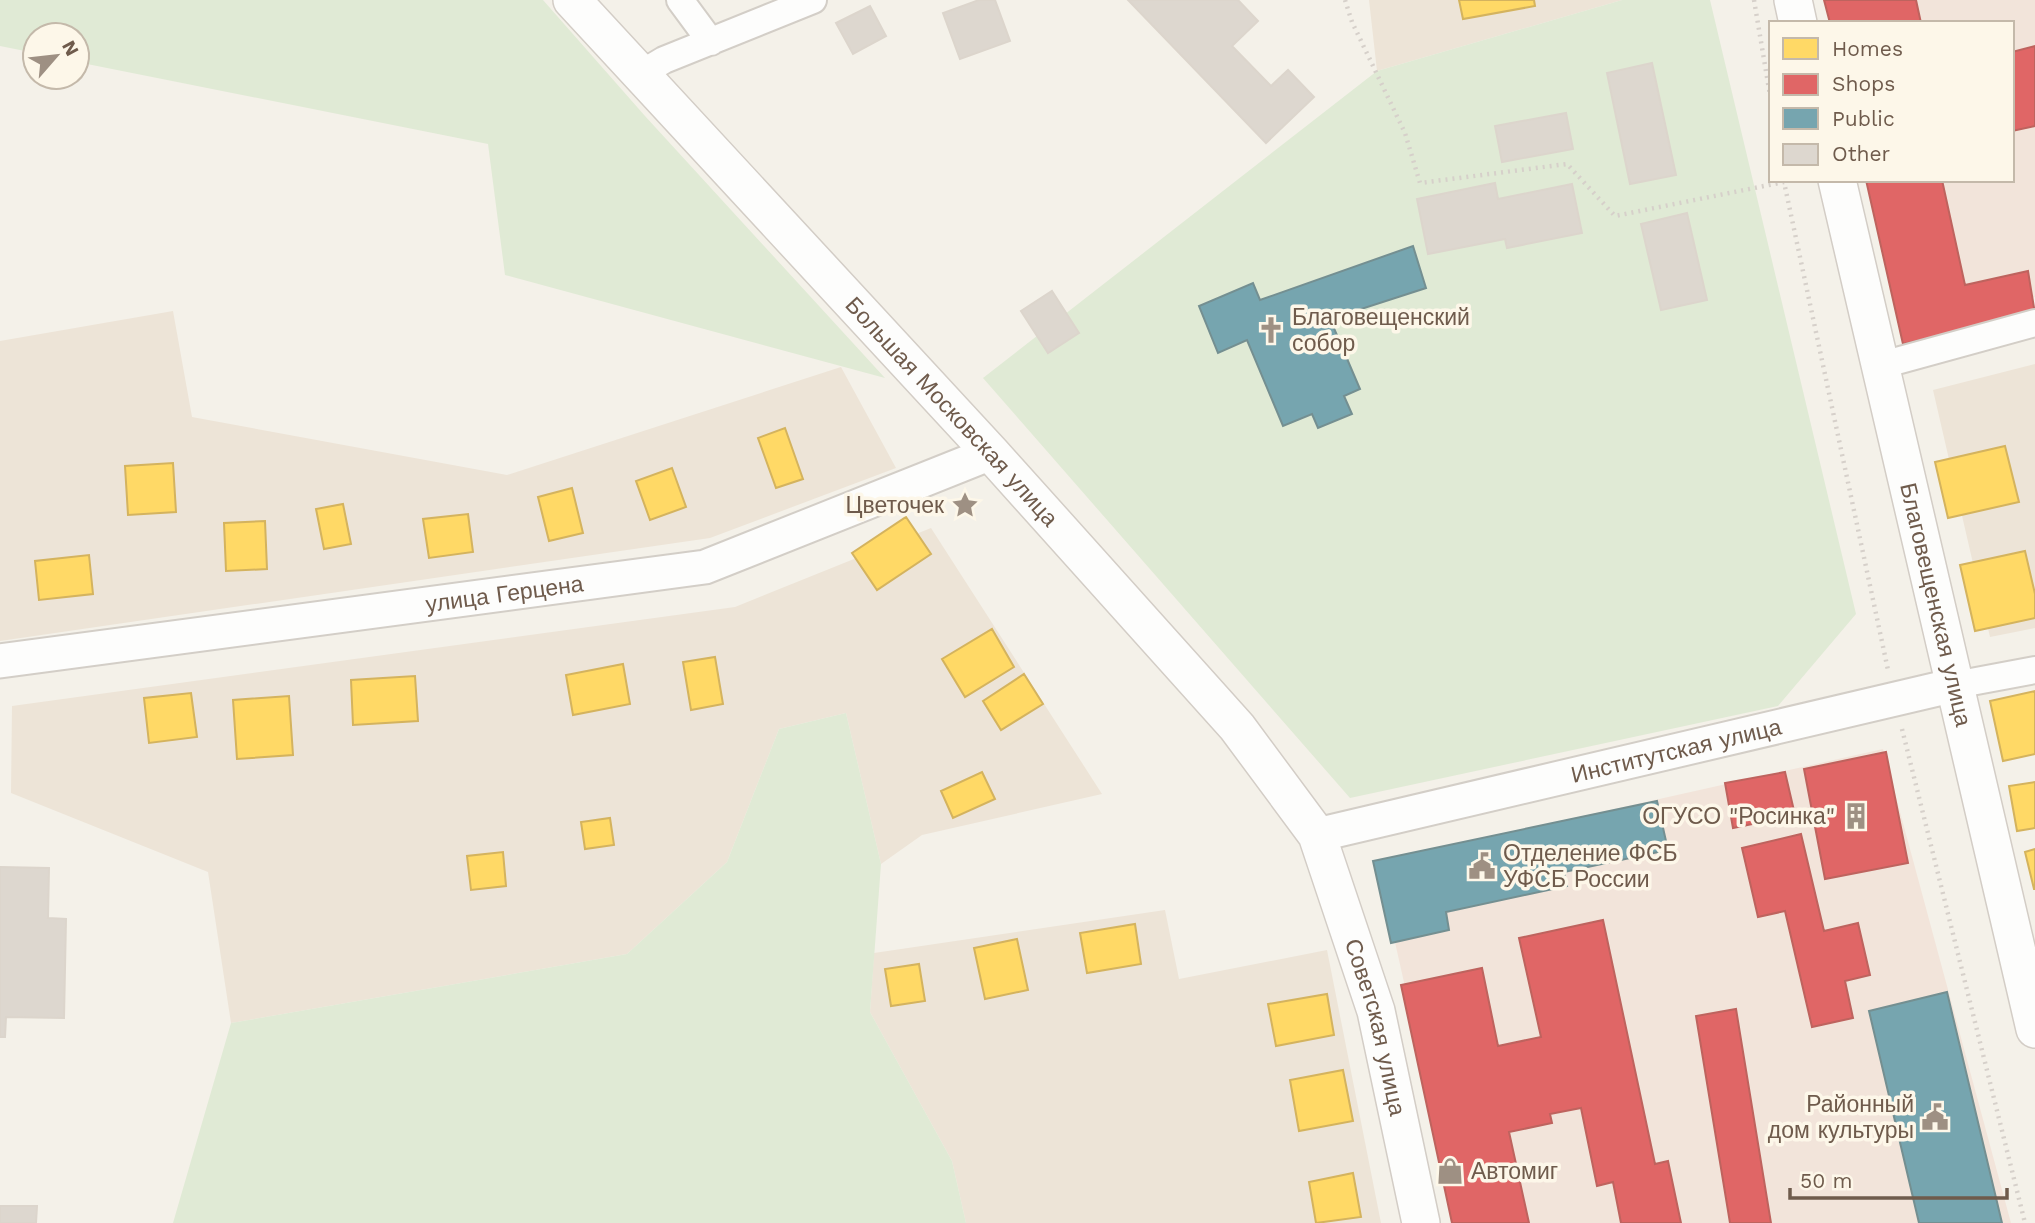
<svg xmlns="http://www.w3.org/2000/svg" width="2035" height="1223" font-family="'Work Sans',sans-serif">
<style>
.residential{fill:#ede4d7}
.commercial{fill:#f2e4da}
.green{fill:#e0ead5}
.homes{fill:#ffd966;stroke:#d4b35e;stroke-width:2}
.shops{fill:#e06666;stroke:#be635e;stroke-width:2}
.public{fill:#76a5af;stroke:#748f91;stroke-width:2}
.building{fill:#ddd7cf;stroke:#dcd5cc;stroke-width:2}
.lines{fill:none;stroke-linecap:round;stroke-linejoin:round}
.minor-casing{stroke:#d3cec7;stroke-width:30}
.tertiary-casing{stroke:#d3cec7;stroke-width:37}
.secondary-casing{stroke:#d3cdc6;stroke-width:40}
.path{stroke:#d6d0ca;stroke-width:4.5;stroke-dasharray:2 5;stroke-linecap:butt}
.minor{stroke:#fdfdfc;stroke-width:26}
.tertiary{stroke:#fdfdfc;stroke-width:33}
.secondary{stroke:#fdfdfc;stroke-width:37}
.labels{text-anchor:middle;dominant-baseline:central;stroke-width:7;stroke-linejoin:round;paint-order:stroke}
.poi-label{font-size:23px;fill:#6f5b4c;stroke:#fdf7e9;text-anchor:start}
.street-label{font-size:23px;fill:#6f5b4c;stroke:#fdf7e9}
</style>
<rect width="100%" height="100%" fill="#f4f1e9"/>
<path class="residential" d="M1369 0H1622L1377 71Z
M173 311 192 417 507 475 841 367 896 468 710 538 0 641V341Z
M2035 364V628L1990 637 1933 390Z
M931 528 1102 794 922 835 881 864 846 713 779 729 727 862 627 954 231 1023 208 872 11 793 12 706 735 607Z
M1165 910 1179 979 1327 950 1381 1223H966L952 1161 870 1012 874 953Z"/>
<path class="commercial" d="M1825 0H2035V297L1910 332 1871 180H2012V23H1830Z
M1883 749 2011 1223H1458L1377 862Z"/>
<path class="green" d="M0 0H543L645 116 885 378 505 275 488 144 77 62V35H35V53L0 46Z
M1622 0H1710L1856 614 1778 706 1350 798 983 378 1377 71Z
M846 713 881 864 870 1012 952 1161 966 1223H173L231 1023 627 954 727 862 779 729Z"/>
<path class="homes" d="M1459 0H1534L1535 6 1463 19Z
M785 428 803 479 776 488 758 438Z
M2005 446 2019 502 1948 518 1935 462Z
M173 463 176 512 128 515 125 466Z
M672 468 686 507 650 520 636 481Z
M572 488 583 533 549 541 538 497Z
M343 504 351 544 324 549 316 509Z
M468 514 473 552 429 558 423 519Z
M906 517 931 554 877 590 852 553Z
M265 521 267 569 226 571 224 523Z
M2025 551 2035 594V618L1975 631 1960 565Z
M89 555 93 594 39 600 35 561Z
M992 629 1014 667 965 697 942 659Z
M715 657 723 704 691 710 683 662Z
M623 664 630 704 573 715 566 675Z
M1024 674 1043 704 1001 730 983 701Z
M415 676 418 721 353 725 351 680Z
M2035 691V754L2003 761 1990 701Z
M191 693 197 737 149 743 144 698Z
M289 696 293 755 237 759 233 700Z
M982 772 995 799 953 818 941 791Z
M2035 782V828L2017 831 2009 786Z
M610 818 614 845 585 849 581 822Z
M2035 849V889H2034L2025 852Z
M503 852 506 886 471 890 467 856Z
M1135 924 1141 964 1087 973 1080 933Z
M1017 939 1028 990 985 999 974 948Z
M919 964 925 1001 891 1006 885 969Z
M1327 994 1334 1035 1276 1046 1268 1004Z
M1343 1070 1353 1121 1299 1131 1290 1080Z
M1353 1173 1361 1217 1316 1223 1309 1182Z"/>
<path class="shops" d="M1824 0H1916L1921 23H1830Z
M2035 46V126L2012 131V52Z
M1866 180H1942L1965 285 2028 271 2035 314 1903 344Z
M1886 752 1908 863 1825 879 1804 769Z
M1785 772 1795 815 1733 828 1725 783Z
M1801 834 1824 931 1858 923 1870 975 1845 981 1853 1018 1812 1027 1785 911 1758 917 1742 848Z
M1603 920 1655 1164 1668 1161 1681 1223H1621L1613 1182 1597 1186 1581 1108 1550 1114 1552 1123 1509 1132 1529 1223H1452L1401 985 1482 968 1498 1046 1541 1037 1519 938Z
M1736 1009 1771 1223H1730L1696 1016Z"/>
<path class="public" d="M1413 246 1426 288 1330 319 1360 389 1344 396 1352 414 1318 428 1312 414 1283 426 1247 340 1218 353 1199 306 1253 283 1260 300Z
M1657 801 1668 850 1564 872 1567 886 1446 912 1449 930 1391 943 1373 861Z
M1947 992 2002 1223H1919L1869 1011Z"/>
<path class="building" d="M979 0H995L1010 41 960 59 943 13Z
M1128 0H1238L1258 21 1232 46 1271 86 1288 70 1314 97 1266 143Z
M870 6 886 36 853 54 836 23Z
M1652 63 1676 175 1630 184 1607 73Z
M1566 113 1573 149 1502 162 1495 126Z
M1495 183 1498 199 1572 184 1582 233 1507 248 1505 239 1428 254 1417 199Z
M1687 213 1707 300 1661 310 1641 224Z
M1052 291 1079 333 1048 353 1021 311Z
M0 867 49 868 48 918 66 919 64 1018 6 1017 5 1037H0Z
M0 1206H37L36 1223H0Z"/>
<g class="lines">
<defs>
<path id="minor" d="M680 0 711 42
M639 75 664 60 813 0
M1882 365 2035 323
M1955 685 2035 670"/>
<g id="tertiary">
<path id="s1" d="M0 661 705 567 991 453"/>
<path id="s2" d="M1317 835 1955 685"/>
</g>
<g id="secondary">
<path id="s3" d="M572 0 991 453 1237 727 1317 835 1376 1011 1421 1223"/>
<path d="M1793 0 1798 23"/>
<path id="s4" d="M1837 180 2035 1029"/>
</g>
</defs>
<use href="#minor" class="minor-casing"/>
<use href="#tertiary" class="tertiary-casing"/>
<use href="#secondary" class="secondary-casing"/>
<path class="path" d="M1345 0 1352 22 1405 133 1420 183 1567 164 1615 216 1784 182 1888 670
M1754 0 1771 101
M1902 729 2025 1223"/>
<use href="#minor" class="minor"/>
<use href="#tertiary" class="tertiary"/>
<use href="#secondary" class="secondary"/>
</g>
<defs>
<symbol id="church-bare" viewBox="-9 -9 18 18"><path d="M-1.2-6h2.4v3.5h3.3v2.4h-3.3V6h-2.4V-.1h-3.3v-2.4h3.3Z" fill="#9e9083" stroke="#fdf7e9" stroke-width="2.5" paint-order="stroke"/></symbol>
<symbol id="sight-bare" viewBox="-9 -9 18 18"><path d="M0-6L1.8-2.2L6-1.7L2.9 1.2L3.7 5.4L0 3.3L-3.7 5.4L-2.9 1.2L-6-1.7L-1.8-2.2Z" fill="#9e9083" stroke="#fdf7e9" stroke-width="2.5" paint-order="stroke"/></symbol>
<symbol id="building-bare" viewBox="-9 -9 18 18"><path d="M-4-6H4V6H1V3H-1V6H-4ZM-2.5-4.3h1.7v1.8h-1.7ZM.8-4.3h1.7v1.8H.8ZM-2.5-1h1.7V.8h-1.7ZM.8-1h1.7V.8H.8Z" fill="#9e9083" stroke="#fdf7e9" stroke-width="2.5" paint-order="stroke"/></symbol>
<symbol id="civic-bare" viewBox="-9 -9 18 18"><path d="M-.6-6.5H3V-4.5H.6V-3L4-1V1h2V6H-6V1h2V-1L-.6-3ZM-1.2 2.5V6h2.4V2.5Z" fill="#9e9083" stroke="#fdf7e9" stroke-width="2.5" paint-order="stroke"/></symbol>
<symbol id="shop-bare" viewBox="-9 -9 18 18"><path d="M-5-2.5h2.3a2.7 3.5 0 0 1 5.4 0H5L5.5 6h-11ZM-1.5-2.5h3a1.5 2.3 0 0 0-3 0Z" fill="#9e9083" stroke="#fdf7e9" stroke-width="2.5" paint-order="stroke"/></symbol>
</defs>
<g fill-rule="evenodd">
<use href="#church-bare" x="1252" y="311" width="38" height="38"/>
<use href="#sight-bare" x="946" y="486" width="38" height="38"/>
<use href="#building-bare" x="1837" y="797" width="38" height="38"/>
<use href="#civic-bare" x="1463" y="847" width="38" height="38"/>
<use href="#civic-bare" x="1916" y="1098" width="38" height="38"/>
<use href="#shop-bare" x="1431" y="1152" width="38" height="38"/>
</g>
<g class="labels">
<g class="poi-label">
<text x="1292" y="317">Благовещенский<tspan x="1292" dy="26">собор</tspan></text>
<text x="944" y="505" text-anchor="end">Цветочек</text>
<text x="1835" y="816" text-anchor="end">ОГУСО "Росинка"</text>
<text x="1503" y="853">Отделение ФСБ<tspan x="1503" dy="26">УФСБ России</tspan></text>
<text x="1914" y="1104" text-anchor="end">Районный<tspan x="1914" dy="26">дом культуры</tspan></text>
<text x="1471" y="1171">Автомиг</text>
</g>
<g class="street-label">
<text stroke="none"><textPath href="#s3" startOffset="560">Большая Московская улица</textPath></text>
<text stroke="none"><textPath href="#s1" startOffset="509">улица Герцена</textPath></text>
<text stroke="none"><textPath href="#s4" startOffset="436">Благовещенская улица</textPath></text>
<text stroke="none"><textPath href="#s2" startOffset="369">Институтская улица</textPath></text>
<text stroke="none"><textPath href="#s3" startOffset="1321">Советская улица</textPath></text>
</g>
</g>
<rect x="1769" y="21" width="245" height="161" fill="#fdf7e9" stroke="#c4b9aa" stroke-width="2"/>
<rect x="1783" y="38" width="35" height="21" fill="#ffd966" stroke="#c4b9aa" stroke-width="2"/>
<text x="1832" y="56" font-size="21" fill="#6f5b4c">Homes</text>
<rect x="1783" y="74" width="35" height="21" fill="#e06666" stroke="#c4b9aa" stroke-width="2"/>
<text x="1832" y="91" font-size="21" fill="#6f5b4c">Shops</text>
<rect x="1783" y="108" width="35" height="21" fill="#76a5af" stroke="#c4b9aa" stroke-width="2"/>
<text x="1832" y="126" font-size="21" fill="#6f5b4c">Public</text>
<rect x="1783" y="144" width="35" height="21" fill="#ddd7cf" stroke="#c4b9aa" stroke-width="2"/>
<text x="1832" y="161" font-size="21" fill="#6f5b4c">Other</text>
<g transform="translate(56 56) rotate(62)"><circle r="33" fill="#fdf7e9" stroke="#c4b9aa" stroke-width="2"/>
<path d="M0-5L12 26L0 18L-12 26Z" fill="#9e9083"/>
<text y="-10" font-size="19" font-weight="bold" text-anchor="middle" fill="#6f5b4c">N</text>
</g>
<path d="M1790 1188v10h217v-10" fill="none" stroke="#6f5b4c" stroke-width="3.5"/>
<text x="1800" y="1188" font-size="21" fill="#6f5b4c" stroke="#fdf7e9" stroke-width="5" paint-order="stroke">50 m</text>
</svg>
